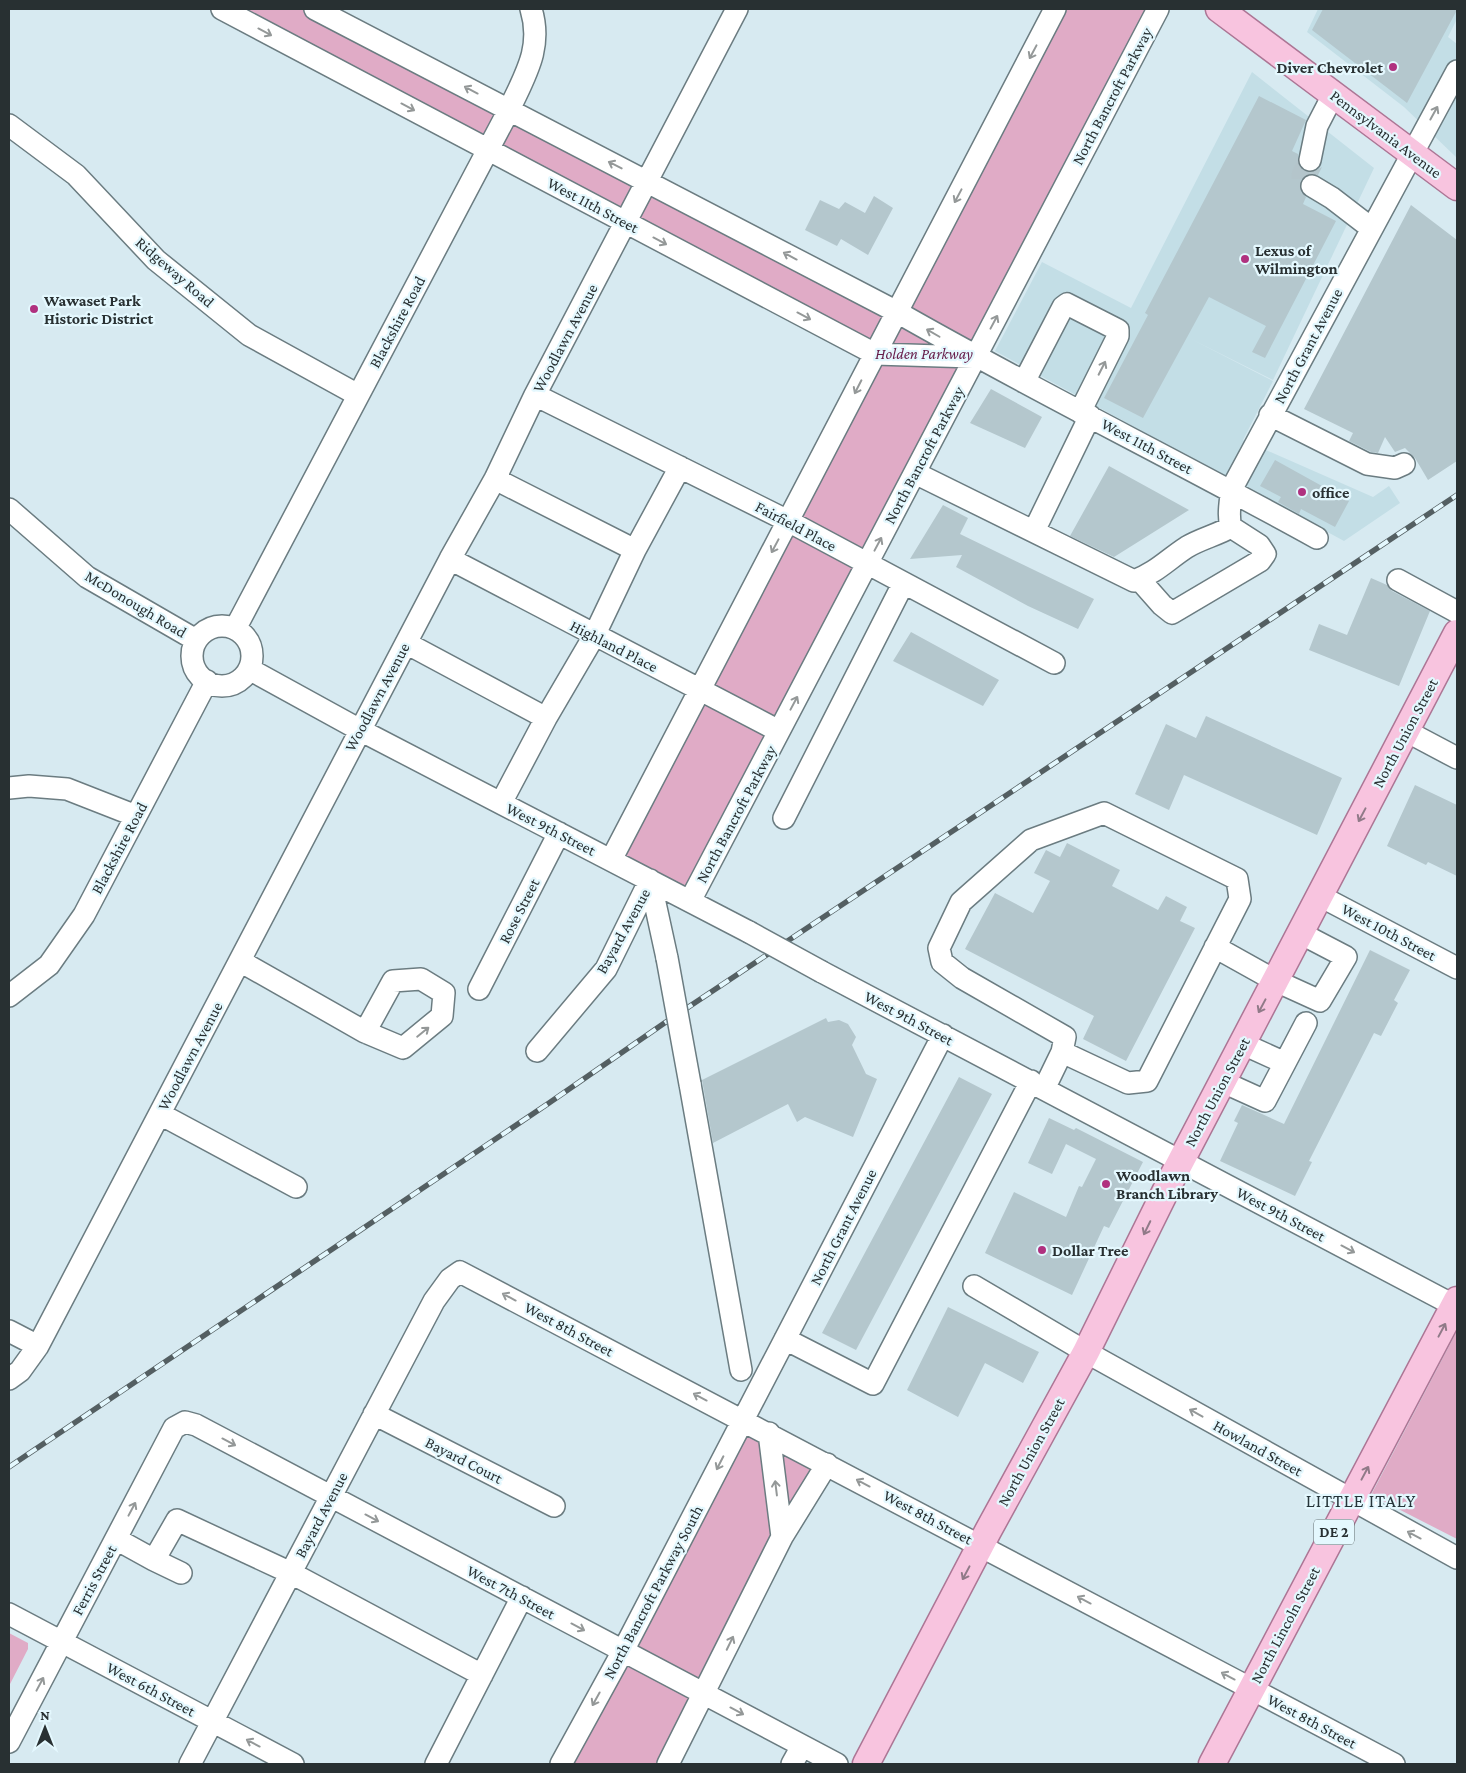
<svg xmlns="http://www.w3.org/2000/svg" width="1466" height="1773" font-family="'Crimson Pro',serif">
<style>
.built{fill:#c3dee6}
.green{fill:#e0abc6}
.building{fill:#b4c7cd}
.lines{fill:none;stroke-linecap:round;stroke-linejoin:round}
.minor-tunnel{stroke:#b4c5cb;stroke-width:21;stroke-dasharray:21 11;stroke-linecap:butt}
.minor-casing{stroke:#6b7c81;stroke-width:24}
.major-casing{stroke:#ac7695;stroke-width:29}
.minor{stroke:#fff;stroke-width:21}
.major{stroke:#f8c4df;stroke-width:26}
.rail-casing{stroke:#545f62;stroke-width:5.5}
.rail{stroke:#e4f8fe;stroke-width:4;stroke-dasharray:11;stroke-linecap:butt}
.minor-bridge-casing{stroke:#6b7c81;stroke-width:24;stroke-linecap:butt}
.minor-bridge{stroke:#fff;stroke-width:21}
.oneway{stroke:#949898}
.oneway2{stroke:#907a88}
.poi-dot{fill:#b0317f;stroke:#e4f8fe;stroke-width:2}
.labels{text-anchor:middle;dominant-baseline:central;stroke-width:4.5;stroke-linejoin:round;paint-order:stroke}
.shield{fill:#e4f8fe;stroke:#606c6f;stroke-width:1}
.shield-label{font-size:15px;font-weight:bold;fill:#283032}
.poi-label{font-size:16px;font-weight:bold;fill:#283032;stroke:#e4f8fe;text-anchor:start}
.street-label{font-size:16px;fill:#283032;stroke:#e4f8fe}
.park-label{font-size:16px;font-style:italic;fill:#671d4a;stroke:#e4f8fe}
.neighbourhood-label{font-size:18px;letter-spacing:1px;fill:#26353a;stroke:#e4f8fe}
</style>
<rect width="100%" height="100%" fill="#d7eaf1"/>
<path class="built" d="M1318 9H1457V19L1448 37 1457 44V158L1404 107 1307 32Z
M1252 72 1374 168 1273 380 1191 339 1273 381 1243 440 1373 497 1389 486 1400 503 1344 541 995 351 1042 262 1131 308Z"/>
<path class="green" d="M222 9H315L897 312 1055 9H1158L690 901 611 860 875 354Z
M1457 1331V1539L1371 1495Z
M743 1419 827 1464 668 1764H561Z
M9 1633 28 1643V1649L9 1686Z"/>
<path class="building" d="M1323 9H1457V10L1407 103 1312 30Z
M1259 96 1306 120 1292 151 1298 154V163L1302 170 1313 172 1322 167 1318 175H1306L1301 180V192L1306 197 1303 204 1336 221 1265 358 1252 352 1266 326 1209 297 1143 418 1104 398 1148 315 1145 313Z
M874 196 893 208 868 255 841 239 837 246 805 230 820 200 839 209 845 202 865 213Z
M1411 205 1457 240V461L1428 480 1415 458 1405 448 1395 452 1385 437 1378 453 1371 452 1349 441 1353 433 1304 409Z
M991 389 1042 417 1025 448 970 423Z
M1275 460 1349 501 1335 527 1301 509 1299 514 1278 502 1281 497 1260 486Z
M1109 466 1189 510 1114 557 1070 536Z
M943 505 968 518 960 534 1094 599 1078 629 1028 606 956 567 962 555 910 559Z
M1371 578 1387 585 1392 591 1430 611 1399 686 1309 650 1319 624 1347 635Z
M911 632 999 680 983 706 893 661Z
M1206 716 1342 778 1317 835 1184 775 1169 810 1135 794 1166 724 1196 738Z
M1415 785 1457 805V876L1428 862 1426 865 1387 846Z
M1067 843 1120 870 1112 886 1158 910 1166 896 1187 907 1180 921 1195 928 1126 1061 1083 1039 1094 1016 965 949 995 893 1033 913 1050 881 1034 873 1046 850 1060 857Z
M1370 950 1410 970 1394 1000 1398 1003 1381 1036 1374 1033 1309 1161 1312 1162 1295 1196 1220 1161 1238 1123 1234 1121 1242 1105 1284 1124Z
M826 1018 828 1022 839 1020 848 1024 856 1037 852 1045 866 1074 877 1079 853 1137 805 1117 797 1122 788 1104 713 1143 702 1080Z
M959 1077 992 1094 856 1350 822 1333Z
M1049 1118 1074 1130 1076 1128 1143 1162 1109 1228 1104 1226 1072 1295 985 1253 1014 1192 1066 1217 1079 1186 1082 1187 1096 1159 1066 1144 1052 1174 1028 1163Z
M948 1307 1039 1352 1023 1383 985 1363 958 1417 907 1390Z"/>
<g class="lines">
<path class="minor-tunnel" d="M1310 160 1302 175V180L1312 186"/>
<defs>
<path id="minor" d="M222 9 875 354 973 357
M315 9 897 312C1035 391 1178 461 1317 538
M9 125 76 175 156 260 249 335 358 395
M1310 160 1317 126 1333 95
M1312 186 1332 198 1371 228
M1024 382 1063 307 1067 304 1118 330V336L1080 412
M535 395 788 521 1054 663
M1270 415 1367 464 1395 468 1404 464
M915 473 1134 581C1157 572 1167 560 1187 547 1200 539 1217 535 1231 527L1259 545 1265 554 1260 561 1172 613 1162 605 1139 579
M495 479 635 550
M1231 490 1457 71
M1231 490C1231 504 1227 514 1231 527
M9 509 87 577 196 640
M1034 531 1090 416
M450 559 779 731
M1398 580 1457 612
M192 656a30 30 0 1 1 60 0a30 30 0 1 1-60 0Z
M235 629 509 110C525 75 543 48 531 9
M406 643 546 718 594 636 635 550 680 467
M249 669 360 730 749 932
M1406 731 1457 758
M9 788 29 786 67 789 136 816
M501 803 546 718
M784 818 903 584
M611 860 1055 9
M650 880 667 958
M1320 896 1457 968
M690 901 1158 9
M1215 947 1276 981 1320 1001 1346 957 1300 933
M240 961 365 1032 403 1048 442 1016 444 993 421 979 393 981 365 1032
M822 972 1457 1307
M479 989 559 833
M9 996 49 965 84 915 207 681
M1243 1044 1285 1063
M537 1051 606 969 650 880
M1223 1082 1265 1101 1306 1023
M690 1084 741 1370
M1044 1089 1062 1052 1128 1083 1147 1081 1240 899 1237 879 1104 813 1031 840 961 902 939 948 942 962 962 978 1065 1037 1062 1052
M160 1114 296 1187
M974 1286 1086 1352 1457 1558
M9 1331 38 1346
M785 1339 873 1384 1031 1081
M9 1379 20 1371 38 1346 450 559 495 479 535 395 737 9
M374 1414 554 1506
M769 1433 782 1537
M116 1539 154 1560 177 1520 291 1573 482 1675
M154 1560 181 1573
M9 1614 293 1764
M9 1742 174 1428 185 1422 196 1425 837 1764
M190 1764 434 1301 450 1279 460 1272 1394 1764
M436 1764 522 1597
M561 1764 623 1651 943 1035
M668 1764 782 1537 827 1464
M792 1764 802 1746"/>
<path id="major" d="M1219 9 1457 187
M866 1764 988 1531 1086 1352 1172 1178 1457 633
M1212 1764 1457 1300"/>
</defs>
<use href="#minor" class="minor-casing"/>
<use href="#major" class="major-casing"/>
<use href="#minor" class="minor"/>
<use href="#major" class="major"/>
<defs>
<path id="rail" d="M9 1467 549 1103 663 1024 1457 495"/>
</defs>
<use href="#rail" class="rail-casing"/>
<use href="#rail" class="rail"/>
<defs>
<path id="minor-bridge" d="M749 932 822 972
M667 958 690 1084"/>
</defs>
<use href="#minor-bridge" class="minor-bridge-casing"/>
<use href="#minor-bridge" class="minor-bridge"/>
</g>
<defs><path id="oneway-shaft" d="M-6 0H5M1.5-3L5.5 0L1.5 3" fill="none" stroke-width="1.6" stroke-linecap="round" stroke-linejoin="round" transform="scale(1.25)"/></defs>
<g class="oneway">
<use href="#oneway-shaft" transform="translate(265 32) rotate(28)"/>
<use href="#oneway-shaft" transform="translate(1033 52) rotate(118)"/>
<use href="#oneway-shaft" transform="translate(471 90) rotate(-152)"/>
<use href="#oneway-shaft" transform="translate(408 107) rotate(28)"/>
<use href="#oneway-shaft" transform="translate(1434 113) rotate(-61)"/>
<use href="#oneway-shaft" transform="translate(615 165) rotate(-153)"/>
<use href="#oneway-shaft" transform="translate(958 196) rotate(118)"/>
<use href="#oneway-shaft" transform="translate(660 241) rotate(28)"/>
<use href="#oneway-shaft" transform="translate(790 256) rotate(-152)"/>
<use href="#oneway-shaft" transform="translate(804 316) rotate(28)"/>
<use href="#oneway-shaft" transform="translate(994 322) rotate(-62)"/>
<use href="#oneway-shaft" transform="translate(933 333) rotate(-150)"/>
<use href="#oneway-shaft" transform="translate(1102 368) rotate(-63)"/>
<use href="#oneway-shaft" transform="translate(858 387) rotate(117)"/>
<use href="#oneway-shaft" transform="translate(878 544) rotate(-62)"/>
<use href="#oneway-shaft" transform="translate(775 546) rotate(118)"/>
<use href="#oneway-shaft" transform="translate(794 703) rotate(-62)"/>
<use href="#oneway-shaft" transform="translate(423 1032) rotate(-39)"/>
<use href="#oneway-shaft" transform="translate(1348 1249) rotate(28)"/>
<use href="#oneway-shaft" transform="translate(509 1297) rotate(-152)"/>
<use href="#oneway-shaft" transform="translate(700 1397) rotate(-152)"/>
<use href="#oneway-shaft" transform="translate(1196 1413) rotate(-151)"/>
<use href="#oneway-shaft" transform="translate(229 1442) rotate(28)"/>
<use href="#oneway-shaft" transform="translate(720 1463) rotate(117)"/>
<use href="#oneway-shaft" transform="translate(863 1483) rotate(-152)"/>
<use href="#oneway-shaft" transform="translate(776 1488) rotate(-97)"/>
<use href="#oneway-shaft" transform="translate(132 1509) rotate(-62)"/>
<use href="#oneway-shaft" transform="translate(372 1518) rotate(28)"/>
<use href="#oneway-shaft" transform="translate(1414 1535) rotate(-152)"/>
<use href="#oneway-shaft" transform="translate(1084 1600) rotate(-152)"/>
<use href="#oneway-shaft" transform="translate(578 1627) rotate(28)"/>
<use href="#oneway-shaft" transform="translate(730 1643) rotate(-64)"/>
<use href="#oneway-shaft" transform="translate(1228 1676) rotate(-152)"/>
<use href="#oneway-shaft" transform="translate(40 1684) rotate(-62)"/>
<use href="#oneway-shaft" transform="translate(596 1699) rotate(119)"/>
<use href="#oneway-shaft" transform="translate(737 1711) rotate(28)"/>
<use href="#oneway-shaft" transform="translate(253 1743) rotate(-152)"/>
</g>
<g class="oneway2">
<use href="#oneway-shaft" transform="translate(1362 815) rotate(118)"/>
<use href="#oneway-shaft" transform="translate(1262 1006) rotate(118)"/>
<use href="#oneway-shaft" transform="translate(1147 1228) rotate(116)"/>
<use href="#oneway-shaft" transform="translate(1442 1330) rotate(-62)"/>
<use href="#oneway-shaft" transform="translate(1365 1473) rotate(-62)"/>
<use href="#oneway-shaft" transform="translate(966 1573) rotate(118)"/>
</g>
<g class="poi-dot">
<circle cx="1393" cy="67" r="5"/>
<circle cx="1245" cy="259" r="5"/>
<circle cx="34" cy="309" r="5"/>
<circle cx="1302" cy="492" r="5"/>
<circle cx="1106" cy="1184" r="5"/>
<circle cx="1042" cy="1250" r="5"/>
</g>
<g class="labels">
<rect class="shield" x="1314" y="1519.5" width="40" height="25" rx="4"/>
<g class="shield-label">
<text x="1334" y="1532">DE 2</text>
</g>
<g class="poi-label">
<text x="1383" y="67" text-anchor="end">Diver Chevrolet</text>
<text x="1255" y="250">Lexus of<tspan x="1255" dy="18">Wilmington</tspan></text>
<text x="44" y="300">Wawaset Park<tspan x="44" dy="18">Historic District</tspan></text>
<text x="1312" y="492">office</text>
<text x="1116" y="1175">Woodlawn<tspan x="1116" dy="18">Branch Library</tspan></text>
<text x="1052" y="1250">Dollar Tree</text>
</g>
<g class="street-label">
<text transform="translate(1112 96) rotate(-62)">North Bancroft Parkway</text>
<text transform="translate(1386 134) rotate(37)">Pennsylvania Avenue</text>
<text transform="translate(593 205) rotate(28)">West 11th Street</text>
<text transform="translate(175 272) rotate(41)">Ridgeway Road</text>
<text transform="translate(397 322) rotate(-62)">Blackshire Road</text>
<text transform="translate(565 338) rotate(-62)">Woodlawn Avenue</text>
<text transform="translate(1308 346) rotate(-62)">North Grant Avenue</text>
<text transform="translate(1147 446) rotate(28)">West 11th Street</text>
<text transform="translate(924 455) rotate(-62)">North Bancroft Parkway</text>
<text transform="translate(796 526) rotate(28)">Fairfield Place</text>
<text transform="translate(136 604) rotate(31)">McDonough Road</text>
<text transform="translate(614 646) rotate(27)">Highland Place</text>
<text transform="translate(377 697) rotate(-62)">Woodlawn Avenue</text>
<text transform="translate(1405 733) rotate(-62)">North Union Street</text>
<text transform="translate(736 814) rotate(-62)">North Bancroft Parkway</text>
<text transform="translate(551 829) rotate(27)">West 9th Street</text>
<text transform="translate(119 848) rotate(-62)">Blackshire Road</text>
<text transform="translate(519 911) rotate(-63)">Rose Street</text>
<text transform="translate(623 931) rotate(-61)">Bayard Avenue</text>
<text transform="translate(1389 932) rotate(28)">West 10th Street</text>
<text transform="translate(909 1018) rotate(28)">West 9th Street</text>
<text transform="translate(190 1056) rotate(-62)">Woodlawn Avenue</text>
<text transform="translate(1217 1092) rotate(-62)">North Union Street</text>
<text transform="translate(1281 1214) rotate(28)">West 9th Street</text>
<text transform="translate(843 1227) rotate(-63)">North Grant Avenue</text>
<text transform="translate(569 1329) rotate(28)">West 8th Street</text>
<text transform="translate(1258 1448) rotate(29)">Howland Street</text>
<text transform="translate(1031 1452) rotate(-61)">North Union Street</text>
<text transform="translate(464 1460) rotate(27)">Bayard Court</text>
<text transform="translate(321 1515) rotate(-62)">Bayard Avenue</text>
<text transform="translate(928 1517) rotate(28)">West 8th Street</text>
<text transform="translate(94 1580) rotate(-62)">Ferris Street</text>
<text transform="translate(511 1592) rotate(28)">West 7th Street</text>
<text transform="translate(653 1592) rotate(-62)">North Bancroft Parkway South</text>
<text transform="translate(1285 1625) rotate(-62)">North Lincoln Street</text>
<text transform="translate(151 1689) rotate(28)">West 6th Street</text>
<text transform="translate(1312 1721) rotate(28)">West 8th Street</text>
</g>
<g class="park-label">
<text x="924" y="353">Holden Parkway</text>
</g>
<g class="neighbourhood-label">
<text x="1361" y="1501">LITTLE ITALY</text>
</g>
</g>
<rect width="1466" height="1773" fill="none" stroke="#283032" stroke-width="20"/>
<g transform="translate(45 1728)" stroke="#e4f8fe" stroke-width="4" paint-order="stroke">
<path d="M0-4L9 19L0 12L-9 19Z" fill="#283032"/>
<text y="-8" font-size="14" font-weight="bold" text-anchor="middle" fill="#283032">N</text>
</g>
</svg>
